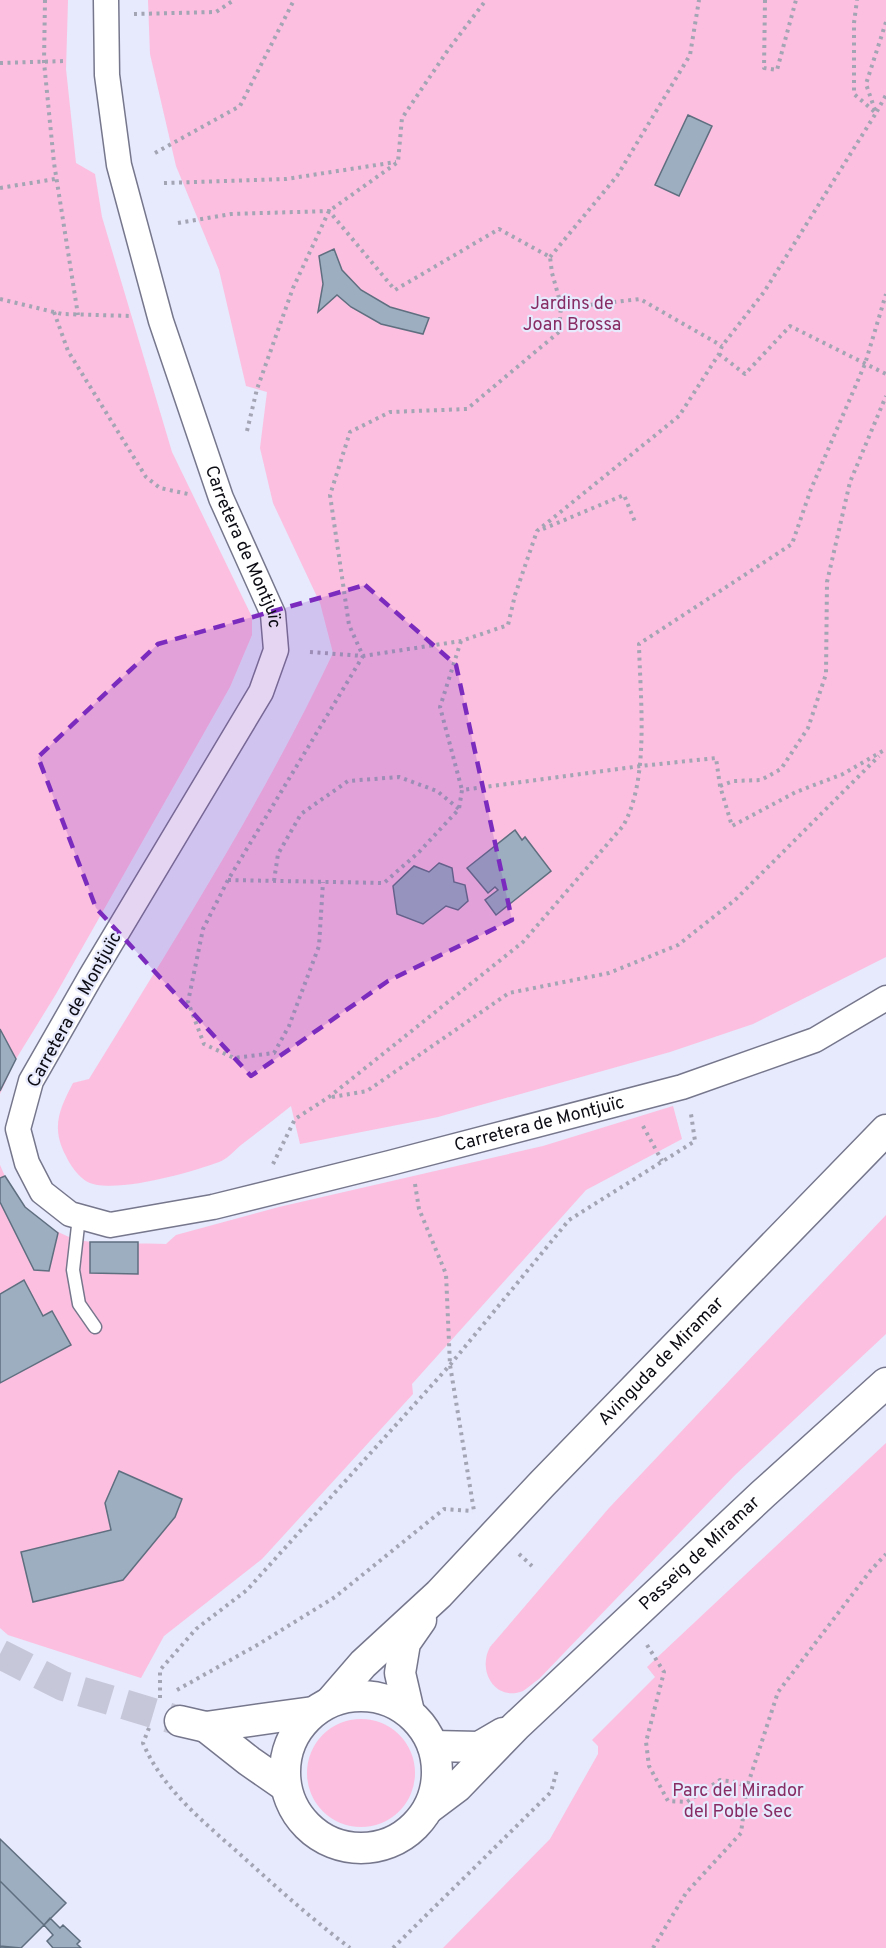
<svg xmlns="http://www.w3.org/2000/svg" width="886" height="1948" font-family="Overpass,sans-serif">
<style>
.green{fill:#fcbfdf}
.building{fill:#9daec0;stroke:#5f6f80;stroke-width:1.5}
.lines{fill:none;stroke-linecap:round;stroke-linejoin:round}
.tertiary-tunnel{stroke:#c6c8d9;stroke-width:30;stroke-dasharray:30 15;stroke-linecap:butt}
.service-casing{stroke:#76778d;stroke-width:15}
.minor-casing{stroke:#76778d;stroke-width:27}
.tertiary-casing{stroke:#76778d;stroke-width:33}
.path{stroke:#a3a5b4;stroke-width:4;stroke-dasharray:3 4.5;stroke-linecap:butt}
.service{stroke:#fff;stroke-width:12}
.minor{stroke:#fff;stroke-width:24}
.tertiary{stroke:#fff;stroke-width:30}
.marked{fill:#7b2cbf;fill-opacity:0.2;stroke:#7b2cbf;stroke-width:4.5;stroke-dasharray:12 8;stroke-linejoin:round}
.labels{text-anchor:middle;dominant-baseline:central;stroke-width:4.5;stroke-linejoin:round;paint-order:stroke}
.park-label{font-size:18px;fill:#872c64;stroke:#e7e9fc}
.street-label{font-size:18px;fill:#0c0c14;stroke:#e7e9fc}
</style>
<rect width="100%" height="100%" fill="#e7e9fc"/>
<path class="green" d="M0 0H68L66 69 76 163 95 174 102 217 172 452 252 617V635L230 687 56 994 16 1059 0 1094Z
M148 0H886V957L753 1024 670 1052 438 1117 300 1144 291 1106C275 1119 258 1132 241 1145 234 1151 227 1159 219 1162 192 1172 110 1196 86 1181 78 1176 70 1165 66 1156 51 1128 59 1110 73 1083L89 1079C175 939 263 801 333 653L320 603 273 503 260 448 267 392 246 386 219 270 176 166 150 54Z
M673 1106 682 1139 586 1190 412 1384 413 1394 262 1559 164 1636 141 1678 8 1635 0 1628V1165C16 1204 48 1237 91 1242 116 1244 141 1243 166 1244L176 1235 279 1207 543 1146Z
M886 1215V1334L735 1475 539 1679C534 1682 528 1688 523 1691 495 1702 477 1671 490 1647L609 1508Z
M886 1443V1948H443L550 1839 598 1754V1746L592 1740 655 1677 647 1667Z
M307 1773a54 54 0 1 1 108 0a54 54 0 1 1-108 0Z"/>
<path class="building" d="M688 115 712 126 679 196 655 185Z
M334 249 342 270 361 290 390 307 429 318 423 334 381 324 351 307 337 295 318 312 323 284 319 256Z
M515 830 522 840 525 837 551 871 496 915 485 900 498 890 495 887 488 893 467 868Z
M439 863 452 868 454 882 465 885 468 901 458 910 446 906 423 924 397 914 393 886 414 866 429 872Z
M0 1029 16 1059 0 1091Z
M5 1176 25 1207 58 1233 49 1271 34 1270 0 1202V1178Z
M90 1242H138V1274L90 1273Z
M24 1280 43 1316 52 1311 71 1345 0 1383V1294Z
M119 1471 182 1499 175 1517 123 1580 33 1602 21 1552 111 1530 105 1503Z
M0 1839 66 1903 21 1948H0Z
M0 1839 66 1903 21 1948H0Z
M0 1881 44 1925 21 1948 0 1946Z
M50 1918 60 1928 63 1925 80 1941 77 1944 81 1948H53L47 1941 53 1935 44 1925Z"/>
<g class="lines">
<path class="tertiary-tunnel" d="M0 1654 63 1686 180 1721"/>
<defs>
<path id="service" d="M79 1217 73 1270 79 1304 95 1327"/>
<g id="minor">
<path id="s1" d="M106 0 107 75 119 165 161 321 221 498 273 614 276 650 261 692 91 976 31 1081 18 1129 27 1163 42 1192 70 1214 110 1225 213 1207 390 1163 682 1087 815 1040 886 998"/>
</g>
<g id="tertiary">
<circle cx="361" cy="1772" r="76"/>
<path id="s2" d="M331 1701 363 1664 439 1594 542 1484 886 1130"/>
<path d="M409 1712 400 1673 405 1643 421 1620"/>
<path d="M180 1721 206 1727 313 1712"/>
<path d="M206 1727 249 1761 285 1786"/>
<path d="M433 1746 479 1747 503 1733"/>
<path id="s3" d="M429 1808 457 1787 516 1726 763 1494 886 1383"/>
</g>
</defs>
<use href="#service" class="service-casing"/>
<use href="#minor" class="minor-casing"/>
<use href="#tertiary" class="tertiary-casing"/>
<path class="path" d="M45 0 44 62 54 163 78 315
M765 0 764 68 777 70 796 0
M134 14 216 12 234 0
M886 22 866 84 876 113 886 95
M0 63 66 61
M155 153 240 106 294 0
M164 183 286 179 396 162
M0 188 55 179
M178 223 231 214 329 211 395 290 499 229 550 257 552 273 561 305 559 332 467 409 390 412 350 432 330 495 349 625 363 656 228 880 203 929 188 1002 204 1044 234 1058 274 1053 289 1026 319 946 323 882
M550 257 617 176 690 55 699 0
M0 299 62 314 132 316
M561 305 580 306 640 299 722 346
M54 312 68 351 146 477 160 488 188 494
M719 354 745 374 790 326 886 374
M247 431 257 389 293 288 329 211 398 162 402 118 448 50 486 0
M543 529 624 495 635 522
M461 641 440 707 462 790
M310 652 363 656 461 641 508 625 515 595 537 531 679 416 719 354 722 346 764 292 876 113 854 94V23L857 0
M720 786 734 781 761 780 781 769 808 728 826 674 827 582 850 482 886 396
M228 880 384 883 419 852 459 809 462 790 641 766 716 758 720 786 732 826 796 792 843 774 886 749
M274 881 278 854 301 814 348 781 399 777 437 791 459 809
M332 1097 367 1091 509 993 609 973 678 945 735 900 879 756
M643 1126 662 1161
M273 1164 295 1119 329 1097 523 942 623 826C650 779 640 697 639 644L792 544 811 489 865 364 886 294
M415 1184 419 1209 446 1274 450 1365 474 1511
M519 1554 532 1566
M647 1645 664 1672 646 1742 649 1766 668 1801 687 1802 720 1780 736 1782 747 1787
M177 1690 259 1644 335 1597 444 1509 473 1511
M160 1698V1670L196 1629 247 1590 450 1365 569 1220 695 1141 691 1114
M149 1728 143 1743C162 1789 205 1823 242 1856 277 1888 312 1919 350 1948
M393 1948 551 1792 557 1770
M653 1948 686 1893 741 1833 747 1787 778 1692 871 1570 886 1554"/>
<use href="#service" class="service"/>
<use href="#minor" class="minor"/>
<use href="#tertiary" class="tertiary"/>
</g>
<path class="marked" d="M365 585 456 665 512 920 388 981 251 1076 96 908 38 757 158 644Z"/>
<g class="labels">
<g class="park-label">
<text x="572" y="304">Jardins de<tspan x="572" dy="21">Joan Brossa</tspan></text>
<text x="738" y="1791">Parc del Mirador<tspan x="738" dy="21">del Poble Sec</tspan></text>
</g>
<g class="street-label">
<text stroke="none"><textPath href="#s1" startOffset="568">Carretera de Montjuïc</textPath></text>
<text transform="translate(75 1010) rotate(-61)">Carretera de Montjuïc</text>
<text stroke="none"><textPath href="#s1" startOffset="1810">Carretera de Montjuïc</textPath></text>
<text stroke="none"><textPath href="#s2" startOffset="474">Avinguda de Miramar</textPath></text>
<text stroke="none"><textPath href="#s3" startOffset="372">Passeig de Miramar</textPath></text>
</g>
</g>
</svg>
